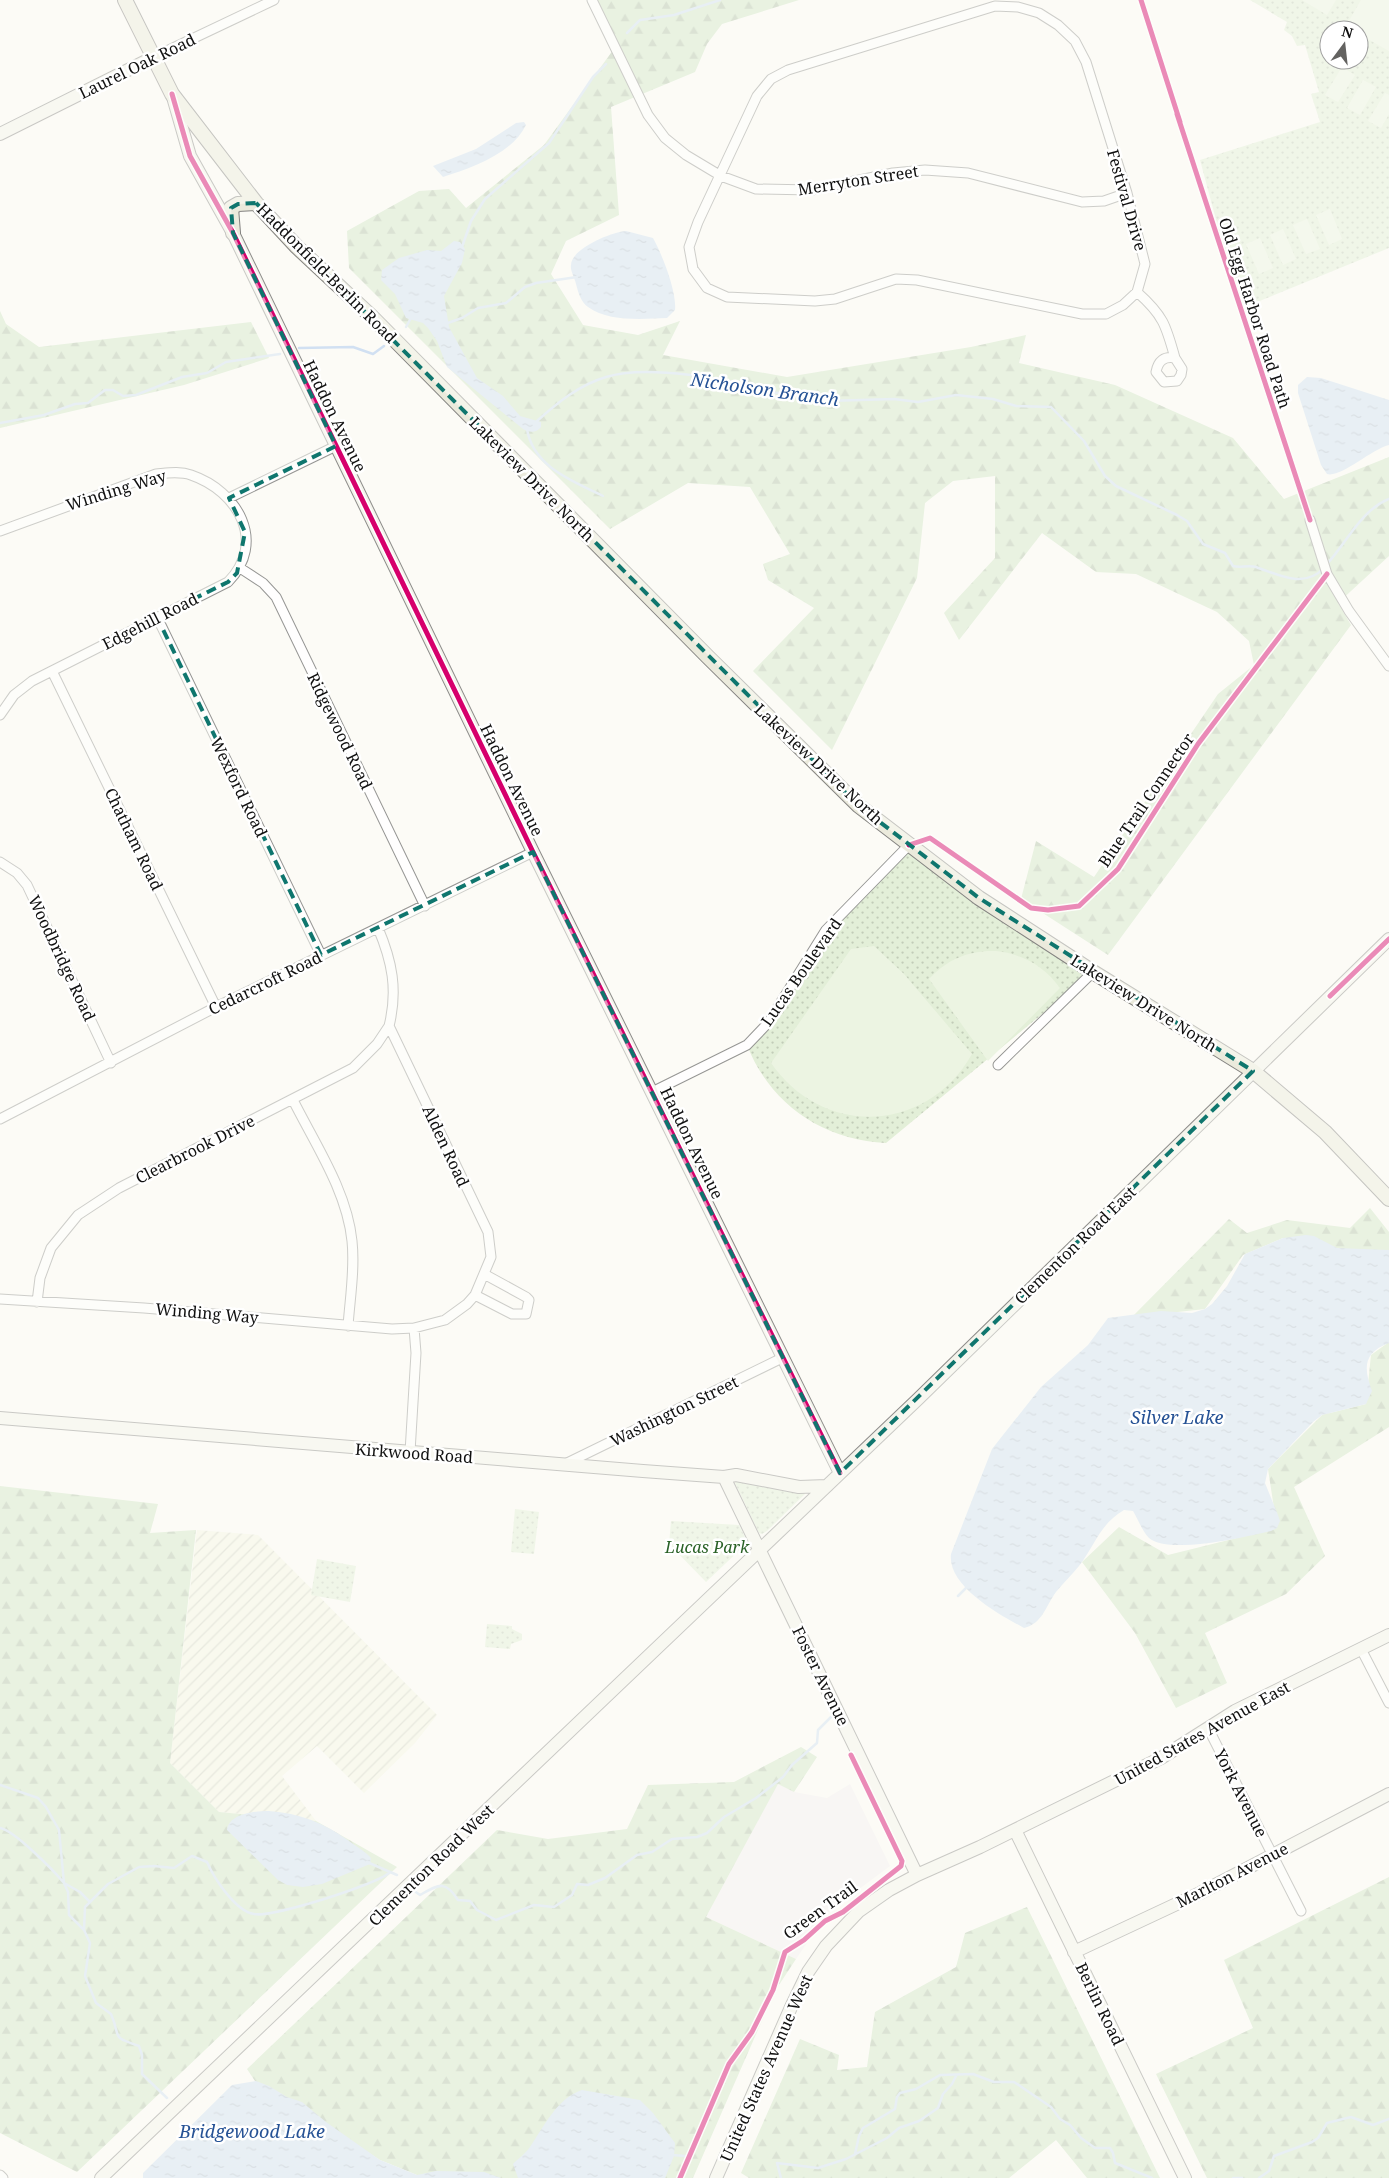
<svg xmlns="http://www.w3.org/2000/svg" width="1389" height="2178" font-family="'Noto Serif',serif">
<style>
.industrial{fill:#f4eff1}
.farmland{fill:url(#farmland-furrows)}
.green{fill:url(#green-dots);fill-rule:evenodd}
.forest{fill:url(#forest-firs)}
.pitch{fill:#ecf4e2}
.water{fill:url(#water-ripples)}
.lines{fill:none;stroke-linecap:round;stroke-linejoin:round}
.stream{stroke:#d1e0f2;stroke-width:2.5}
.street-casing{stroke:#969694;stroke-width:11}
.secondary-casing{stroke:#8d8c8a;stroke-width:14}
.primary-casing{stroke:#848381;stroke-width:16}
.street{stroke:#fffefe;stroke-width:9}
.secondary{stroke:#f4f4ec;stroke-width:12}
.primary{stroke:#ebeadc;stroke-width:14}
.cycleway-casing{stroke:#fff;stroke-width:8}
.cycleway{stroke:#d6006c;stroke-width:5}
.marked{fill:none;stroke:#0f766e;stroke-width:4;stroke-dasharray:10 6;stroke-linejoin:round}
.labels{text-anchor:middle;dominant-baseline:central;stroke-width:5;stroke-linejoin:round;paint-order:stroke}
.street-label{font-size:16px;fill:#101010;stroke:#fff}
.park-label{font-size:16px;font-style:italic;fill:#296126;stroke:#fff}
.water-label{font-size:18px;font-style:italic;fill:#265295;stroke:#fff}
</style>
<defs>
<pattern id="farmland-furrows" width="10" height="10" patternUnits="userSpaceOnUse" patternTransform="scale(1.25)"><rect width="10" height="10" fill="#f5f6e4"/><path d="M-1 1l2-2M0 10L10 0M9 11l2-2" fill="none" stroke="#d1d2c3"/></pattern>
<pattern id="green-dots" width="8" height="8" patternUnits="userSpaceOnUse" patternTransform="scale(1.25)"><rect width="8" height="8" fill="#e3efd8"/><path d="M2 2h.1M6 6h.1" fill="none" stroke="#c2ccb8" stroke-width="1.8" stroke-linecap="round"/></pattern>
<pattern id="forest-firs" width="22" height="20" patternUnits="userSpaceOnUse" patternTransform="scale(1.25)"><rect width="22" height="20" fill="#d2e6c7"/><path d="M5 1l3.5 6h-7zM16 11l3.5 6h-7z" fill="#b3c4aa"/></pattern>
<pattern id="water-ripples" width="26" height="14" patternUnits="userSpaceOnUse" patternTransform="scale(1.25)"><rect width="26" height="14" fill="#d1e0f2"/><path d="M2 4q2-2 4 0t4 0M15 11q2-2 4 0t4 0" fill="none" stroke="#b2bfce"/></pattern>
</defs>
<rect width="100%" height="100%" fill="#fcfbf6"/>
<path class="industrial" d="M778 1783 794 1792 827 1798 850 1784 890 1866 827 1913 796 1959 706 1917Z"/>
<path class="farmland" d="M197 1530 258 1535 437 1715 415 1743 364 1793 317 1746 282 1776 316 1821 219 1812 170 1763Z"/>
<path class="green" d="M1250 0H1389V248L1240 309 1200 160 1320 122 1311 94 1319 92 1305 45 1297 46 1292 36 1284 30 1287 22ZM1329 30H1359V60H1329Z
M909 845 1093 972 886 1143C822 1140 770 1104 747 1045L768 1023 808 955Z
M734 1481 803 1491 805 1494 767 1531 762 1534 759 1533Z
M515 1509 539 1512 534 1554 511 1552Z
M671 1521 739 1525 745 1537V1545L706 1582 669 1544Z
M317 1559 356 1566 350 1602 311 1595Z
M487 1624 512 1626V1629L522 1634V1640L511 1644 510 1649 485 1647Z"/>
<path class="forest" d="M595 0H799L722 24 707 44 695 72 611 107 619 215 566 241 551 274 583 325 638 335 680 321 663 355 787 377 971 347 1026 335 1019 363 1115 385 1233 438 1284 499 1389 457V556L1338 603 1351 625 1108 955 1021 899 1036 841 1094 877 1218 694 1254 665 1249 641 1217 612 1136 574 1096 572 1042 533 959 640 944 613 995 558V476L953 481 925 503 917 578 832 750 753 671 814 608 768 580 763 564 790 554 750 487 688 483 610 529 349 268 347 231 419 191 449 189 466 208 544 145 616 46Z
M0 311 6 324 39 347 251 322 269 358 184 385 0 428Z
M1370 1208 1389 1232V1258L1283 1238 1243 1255 1205 1309 1132 1317 1229 1219 1247 1233 1287 1220 1350 1228Z
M1389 1342V1427L1294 1487 1325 1556 1286 1594 1205 1633 1227 1683 1176 1708 1135 1633 1082 1562 1119 1527 1168 1555 1277 1528 1268 1469 1322 1415 1366 1404 1371 1355Z
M0 1486 158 1504 150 1533 196 1530 170 1763 219 1812 316 1821 397 1867 77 2172 0 2133Z
M801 1747 817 1757 794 1792 778 1784 706 1917 796 1959 775 1991 693 2178H450L417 2175 380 2160 255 2081 247 2069 497 1830 548 1839 627 1829 648 1785 734 1782Z
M1389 1877V2178H1207L1156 2074 1253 2028 1224 1960Z
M1027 1907 1160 2178H1087L1056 2140 1009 2178H749L741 2173 800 2039 839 2055 837 2070 867 2067 875 2012 956 1967 965 1933Z"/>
<path class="pitch" d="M1302 0H1336L1327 15Z
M1361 0H1389V51L1359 34V30H1353L1346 26Z
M1342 67 1355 75 1338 102 1325 95Z
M1363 80 1376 87 1360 115 1347 108Z
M1385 93 1389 95V114L1381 128 1368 121Z
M1330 209 1342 239 1329 245 1316 215Z
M1307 219 1320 249 1306 254 1293 225Z
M1283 229 1296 259 1283 265 1270 235Z
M1260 238 1273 268 1259 274 1246 244Z
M874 946 904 974 972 1054C927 1134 823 1138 771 1063L851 949Z
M996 951C1023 954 1044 966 1060 988L988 1061 929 979C947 959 970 950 996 951Z"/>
<path class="water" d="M524 122 526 125C512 154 471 168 443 177L433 166 476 149 516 123Z
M626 231 653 238C662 254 677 292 675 310L667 318C643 319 608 322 588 307 581 302 578 292 576 284 575 278 570 271 571 265 571 249 611 232 626 231Z
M454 241 460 242 465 249 462 263 444 296 449 327 477 378 503 396 520 416 541 422V427C536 433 530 433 523 429L447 367 437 341 428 328 423 323 406 318 395 294 381 280 382 270 399 258 427 250 441 251Z
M1307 377 1321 378 1389 400V445C1370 450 1341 478 1327 474L1321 465 1298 393V385Z
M1306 1235 1314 1236 1337 1248 1389 1250V1343C1362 1353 1364 1369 1372 1391L1366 1404 1322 1415 1313 1422 1268 1469 1265 1483 1278 1515 1280 1521 1277 1528 1271 1531C1246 1537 1168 1555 1149 1538 1142 1531 1138 1519 1133 1511L1124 1510C1099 1525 1096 1544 1079 1566 1072 1575 1063 1583 1056 1592 1045 1607 1043 1623 1024 1628 1000 1615 947 1586 951 1554L992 1449 1041 1387 1088 1345 1108 1318 1161 1311 1192 1313 1205 1309 1212 1304 1227 1286 1245 1254 1283 1238Z
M269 1811C299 1813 325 1823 349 1841 357 1847 365 1851 371 1858L370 1864 322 1884 303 1887 287 1885 278 1880 227 1830C229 1813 255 1811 269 1811Z
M256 2081 269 2086 287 2097 302 2102 326 2122 380 2160 417 2175 436 2171 484 2172 501 2178H143V2173L232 2085Z
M582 2090 640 2100 653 2113 675 2143 674 2156 665 2178H518L513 2164C519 2158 525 2154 530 2147 543 2128 557 2098 582 2090Z"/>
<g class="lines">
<path class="stream" d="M627 33 640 20 674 15 720 0
M462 247 471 221 485 199 549 143 593 77 606 64
M445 324 462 318 478 308 506 303 525 287 536 283 577 277
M406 327 411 318
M299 348 353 347 373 354 384 346
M537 421C557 403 579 385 606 377 647 364 730 379 771 392 781 395 791 390 801 395L812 394 826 401 894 399 918 402 956 395 993 399 1016 406 1051 407 1084 441 1105 476 1116 486 1177 515 1187 521 1203 544 1225 553 1233 566C1240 568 1248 565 1256 567 1279 575 1304 589 1324 568
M0 423 44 415 75 404 88 403 105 390H113L123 396 136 395 182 377 207 373 226 362 280 354
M527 429C533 467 573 481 603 496
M1327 564C1347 542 1361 510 1389 499
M958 1596 968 1586
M0 1785 38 1798 46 1807 59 1830 64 1883 80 1892 89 1901
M0 1828C14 1830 54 1871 64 1883L68 1892 69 1915 84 1930 90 1943 85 1976 96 2003 111 2014C122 2039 109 2036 139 2046L142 2055V2074L167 2098
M367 1862 397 1875
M413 1890 420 1895C438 1885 445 1879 458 1900L470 1901 477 1910 496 1920 534 1905 554 1907 572 1895 577 1884 588 1885 605 1878 637 1855 652 1852 672 1839 697 1837 707 1833 724 1817 756 1798 783 1777 792 1765 817 1743 818 1730 831 1717
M84 1930 85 1907 108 1884 139 1867 154 1866 174 1868 192 1856 207 1862C214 1878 235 1911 254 1914 271 1918 375 1885 389 1873
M855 2154 859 2136 863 2128 895 2109 897 2097 900 2093 916 2089 940 2075 973 2074 994 2082H1014L1051 2107 1060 2119 1070 2125 1081 2138 1095 2148H1110L1113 2153 1115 2163 1152 2178
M672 2155 685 2156
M781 2178 777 2163 818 2168 846 2159 887 2138 899 2128 919 2121 938 2108 943 2094 952 2084 956 2076
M1233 2178H1242
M1259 2178 1269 2171 1274 2156 1312 2142 1318 2138 1327 2123 1351 2117 1373 2125 1389 2119"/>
<defs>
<path id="street" d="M592 0 648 115 665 138 686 155 721 176 756 189 812 190 893 173 925 170 968 173 1082 202 1104 201 1127 193
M995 6 1018 7 1039 13 1058 25 1075 41 1086 62 1127 193 1145 264 1137 292 1123 305 1106 314H1082L917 280 896 279 835 299 815 301 727 297 707 288 693 269 689 247 698 222 757 96 771 79 788 70Z
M154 57 274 0
M1137 292C1163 315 1166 325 1175 358 1164 356 1158 361 1156 372L1164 382 1177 381 1181 375 1182 369 1175 358
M229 498 336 446
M1310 520 1327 574 1349 611 1389 666
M0 531 156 474C168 473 180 471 191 475 238 491 267 542 228 582L32 681 14 695 0 715
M240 568 263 583 276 597 425 906
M157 617 321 955
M52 671 216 1007
M0 862 17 873 27 885 111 1063
M998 1065 1093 972
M652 1092 747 1045 768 1023 826 930 909 845
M293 1100C315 1144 347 1191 352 1241 355 1269 350 1298 348 1326
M0 1119 216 1007 533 852
M475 1295 512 1314H526L529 1300 526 1297 484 1274
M0 1299 144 1308 392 1329 414 1328 445 1320 467 1304 475 1295 491 1257 488 1232 389 1026C398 990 392 961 378 928
M37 1302 40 1278 51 1248 78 1215 119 1188 353 1068 377 1044 389 1026
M410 1452 416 1353 414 1328
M565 1464 782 1358
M1361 1649 1389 1703
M1208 1728 1301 1911
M0 2175 3 2178"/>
<path id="secondary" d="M173 97 190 156 233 233 533 852 840 1473
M0 134 154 57
M0 1418 643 1471 724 1477 736 1475 799 1487 827 1486
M724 1477 917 1875
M1015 1830 1185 2178
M1074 1952 1200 1893 1389 1794
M101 2178 918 1399 1389 939
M716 2178 792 2005 808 1972 826 1946 859 1911 889 1890 917 1875 980 1847 1161 1758 1235 1711 1389 1635"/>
<path id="primary" d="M125 0 172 94 256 203 297 247 372 317 708 657 859 806 979 898 1093 972 1253 1071 1325 1132 1389 1199
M233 233 231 208 238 204 256 203"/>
</defs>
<use href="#street" class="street-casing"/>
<use href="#secondary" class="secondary-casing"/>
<use href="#primary" class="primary-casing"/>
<use href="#street" class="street"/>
<use href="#secondary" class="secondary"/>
<use href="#primary" class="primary"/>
<defs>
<path id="cycleway" d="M1141 0 1180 122
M172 94 190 156 233 233 533 852 840 1473
M1177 114 1310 520
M909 845 930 838 1031 908 1048 910 1079 906 1118 869 1198 744 1327 574
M1330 996 1389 939
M680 2178 729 2064 752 2032 773 1990 785 1952 804 1940 825 1921 843 1912 901 1866 902 1861 851 1755"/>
</defs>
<use href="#cycleway" class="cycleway-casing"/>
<use href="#cycleway" class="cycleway"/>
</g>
<path d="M0 0H1389V2178H0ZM256 203 859 806 979 898 1253 1071 840 1473 533 852 321 955 157 617 228 582 237 573 245 532 229 498 336 446 233 233 231 208 238 204Z" fill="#fcfbf6" fill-opacity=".55" fill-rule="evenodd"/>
<path class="marked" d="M256 203 859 806 979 898 1253 1071 840 1473 533 852 321 955 157 617 228 582 237 573 245 532 229 498 336 446 233 233 231 208 238 204Z"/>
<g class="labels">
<g class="street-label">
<text transform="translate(137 66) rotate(-26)">Laurel Oak Road</text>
<text transform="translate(858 180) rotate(-9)">Merryton Street</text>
<text transform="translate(1127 200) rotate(74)">Festival Drive</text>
<text transform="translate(327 273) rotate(45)">Haddonfield-Berlin Road</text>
<text transform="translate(1255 313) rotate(72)">Old Egg Harbor Road Path</text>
<text transform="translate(335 416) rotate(64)">Haddon Avenue</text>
<text transform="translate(532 479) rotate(45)">Lakeview Drive North</text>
<text transform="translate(116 490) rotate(-17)">Winding Way</text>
<text transform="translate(150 621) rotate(-27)">Edgehill Road</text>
<text transform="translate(340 731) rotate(64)">Ridgewood Road</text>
<text transform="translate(819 764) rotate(43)">Lakeview Drive North</text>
<text transform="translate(512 780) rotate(64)">Haddon Avenue</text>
<text transform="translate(239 787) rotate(64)">Wexford Road</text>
<text transform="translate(1146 800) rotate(-56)">Blue Trail Connector</text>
<text transform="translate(134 839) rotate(64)">Chatham Road</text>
<text transform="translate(62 958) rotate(65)">Woodbridge Road</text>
<text transform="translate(801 972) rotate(-55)">Lucas Boulevard</text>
<text transform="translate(265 983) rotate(-26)">Cedarcroft Road</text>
<text transform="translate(1144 1003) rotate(32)">Lakeview Drive North</text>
<text transform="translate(692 1143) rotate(64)">Haddon Avenue</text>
<text transform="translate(446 1146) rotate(65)">Alden Road</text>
<text transform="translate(195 1149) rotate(-27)">Clearbrook Drive</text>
<text transform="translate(1075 1245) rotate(-44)">Clementon Road East</text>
<text transform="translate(207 1313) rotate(5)">Winding Way</text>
<text transform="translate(674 1411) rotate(-26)">Washington Street</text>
<text transform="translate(414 1453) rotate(4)">Kirkwood Road</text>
<text transform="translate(821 1676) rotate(64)">Foster Avenue</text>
<text transform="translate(1202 1733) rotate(-29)">United States Avenue East</text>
<text transform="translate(1241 1793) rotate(63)">York Avenue</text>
<text transform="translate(431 1865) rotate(-44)">Clementon Road West</text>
<text transform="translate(1232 1875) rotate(-27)">Marlton Avenue</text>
<text transform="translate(820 1910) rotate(-36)">Green Trail</text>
<text transform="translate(1100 2004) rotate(64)">Berlin Road</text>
<text transform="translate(766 2068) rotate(-66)">United States Avenue West</text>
</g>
<g class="park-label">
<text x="707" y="1547">Lucas Park</text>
</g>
<g class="water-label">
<text transform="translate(765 389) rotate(8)">Nicholson Branch</text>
<text x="1177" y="1417">Silver Lake</text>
<text x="252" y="2131">Bridgewood Lake</text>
</g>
</g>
<g transform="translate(1344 45) rotate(15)"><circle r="24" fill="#ffffff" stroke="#9f9f9f"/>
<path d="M0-4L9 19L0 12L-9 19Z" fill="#636260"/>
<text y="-8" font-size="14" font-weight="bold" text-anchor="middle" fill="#101010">N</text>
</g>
</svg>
